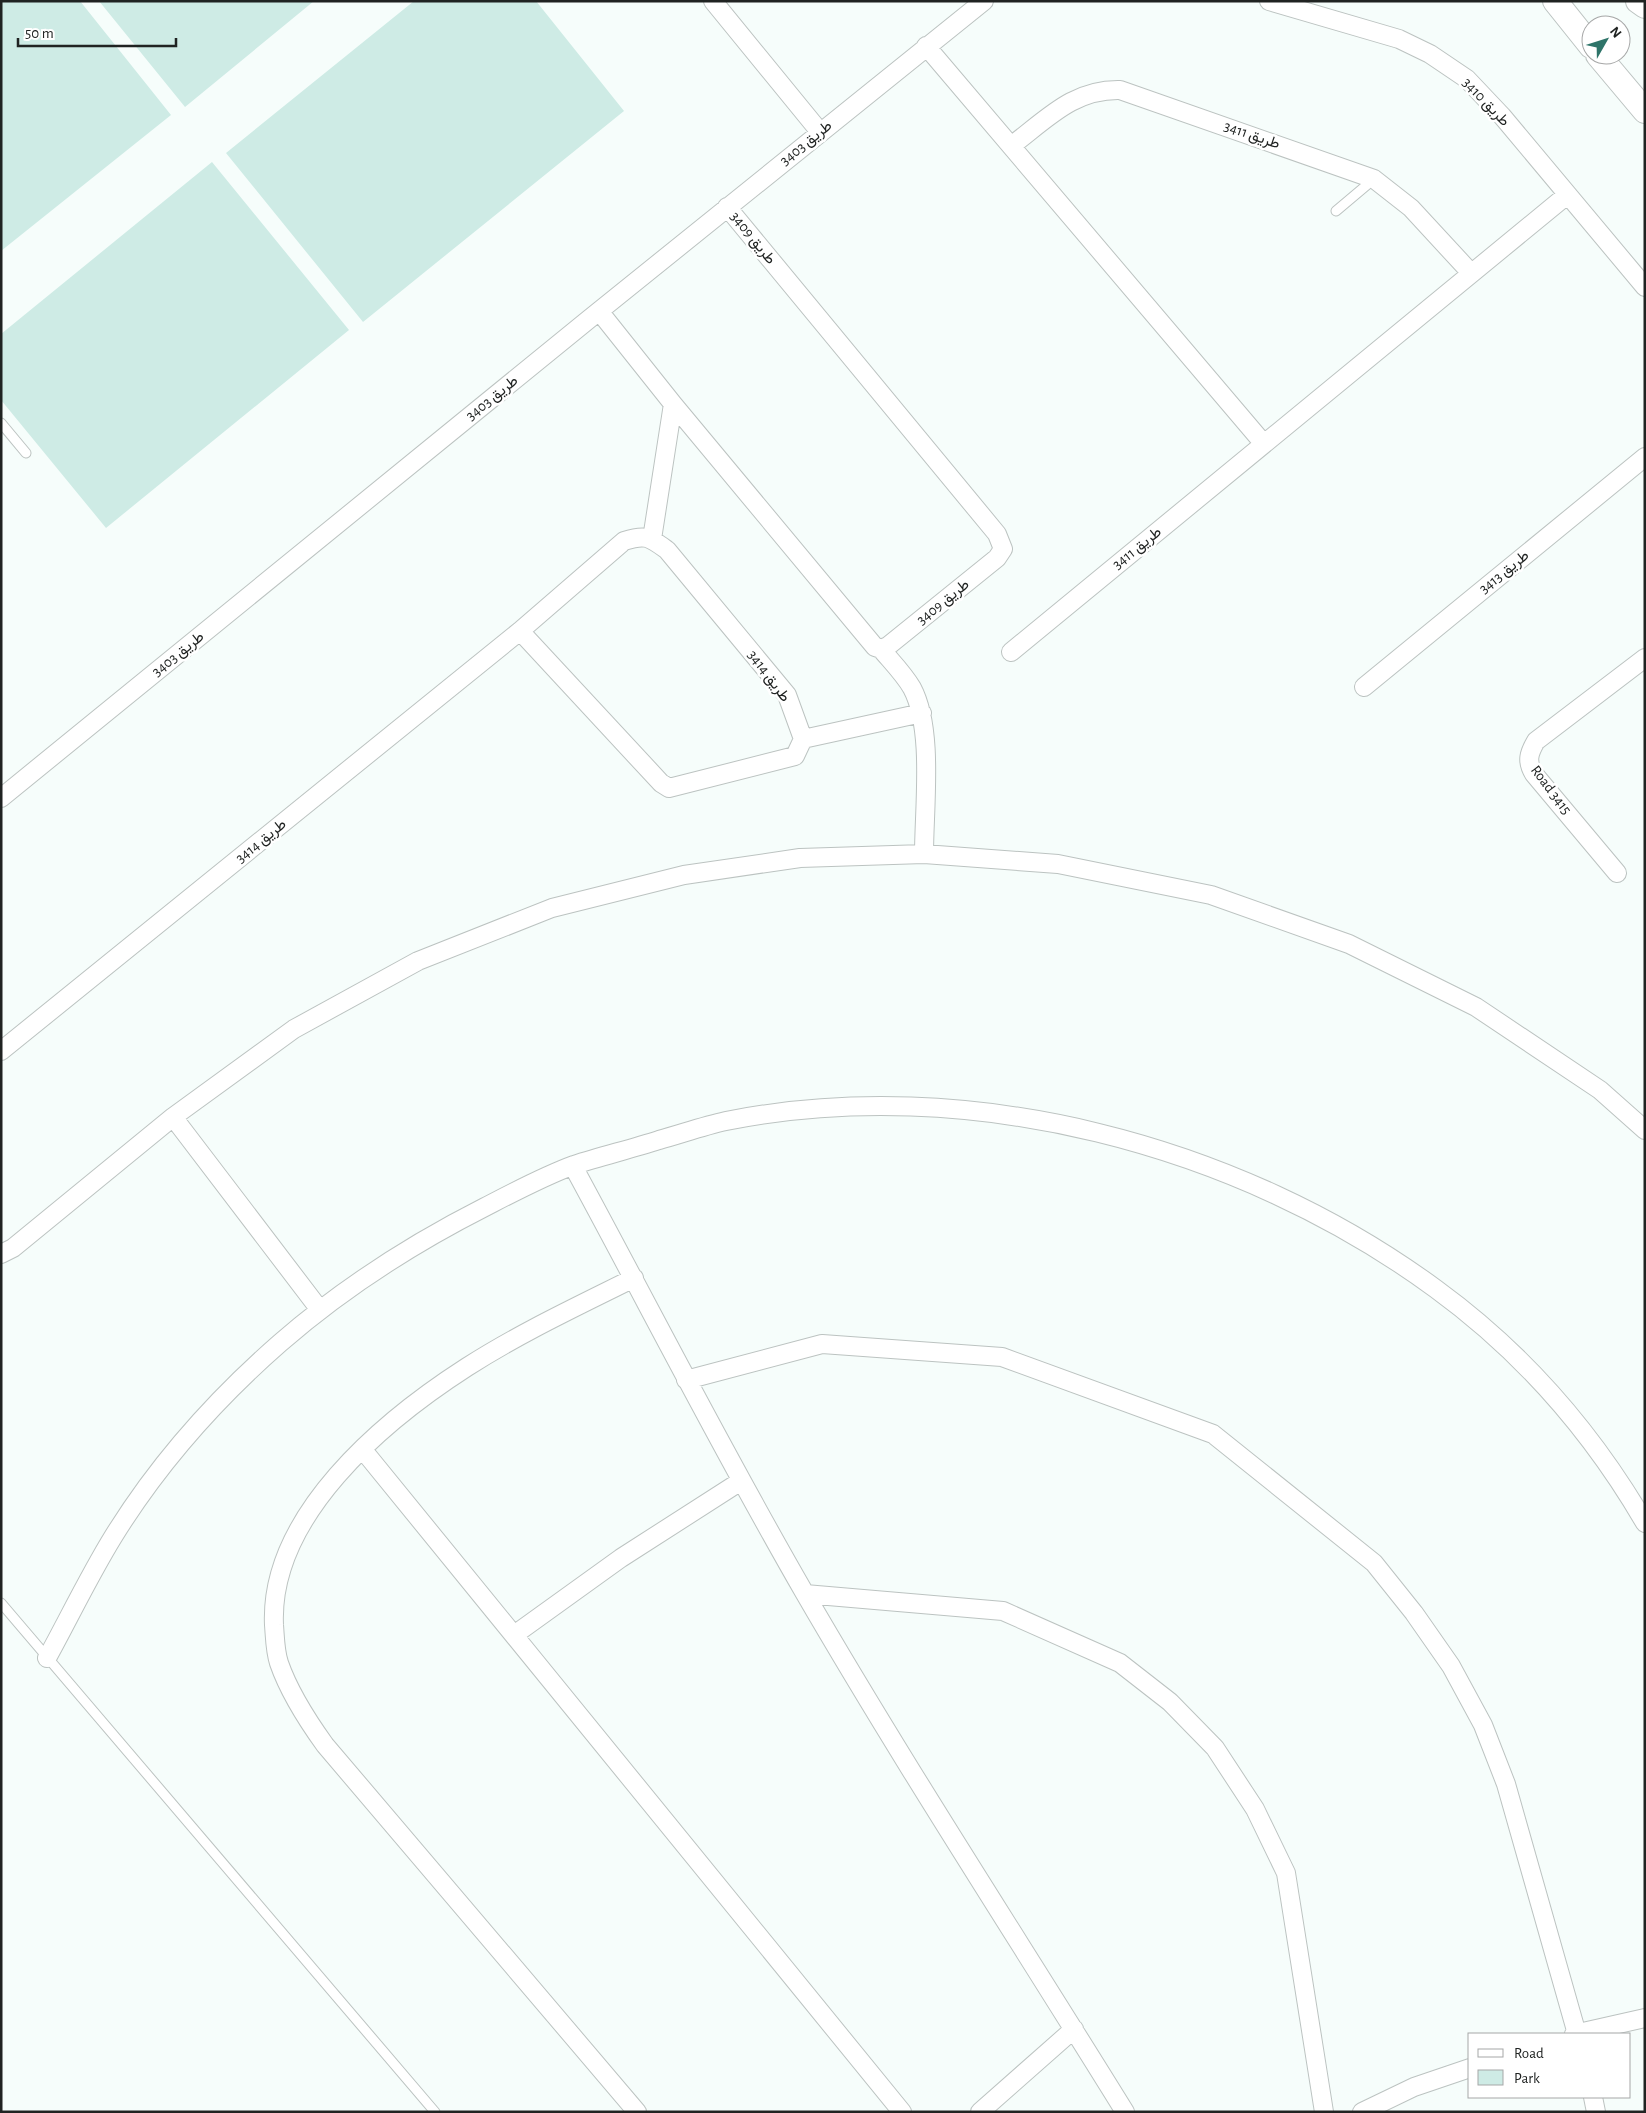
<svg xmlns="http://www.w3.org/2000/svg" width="1646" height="2113" font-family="'Alegreya Sans',Vazirmatn,sans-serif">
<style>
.green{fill:#ceebe5}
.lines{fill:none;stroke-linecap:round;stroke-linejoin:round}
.lane-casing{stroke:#bcc3c1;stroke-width:11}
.street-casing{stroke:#bcc3c1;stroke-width:20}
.secondary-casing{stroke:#bcc3c1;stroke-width:26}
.lane{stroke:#fff;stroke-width:9}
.street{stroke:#fff;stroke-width:18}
.secondary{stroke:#fff;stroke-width:24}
.labels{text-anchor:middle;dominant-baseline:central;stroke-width:5;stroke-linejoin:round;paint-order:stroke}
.street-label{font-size:15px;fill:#202322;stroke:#fff}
</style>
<rect width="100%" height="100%" fill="#f6fdfb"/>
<path class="green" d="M1 1H80L171 115 1 251Z
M99 1H314L185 107Z
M414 1H536L624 111 363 322 226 153Z
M212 162 349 330 106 528 1 400V334Z"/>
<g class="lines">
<defs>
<path id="lane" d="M1336 211 1374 179
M1 423 26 453
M1 1603 435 2112"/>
<path id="street" d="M713 1 820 132
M1269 1 1399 39 1430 54 1467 79 1502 116 1645 287
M926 46 1264 444
M1011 146C1047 119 1073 89 1120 90L1374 179 1411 208 1471 273
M599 311 673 404 875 647 881 649 888 646 997 558 1003 549 997 534 727 207
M652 539 673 404
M881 649C891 661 904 674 912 688 934 729 924 807 924 854
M1011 652 1567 195
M1364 687 1645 457
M803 739 922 713
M1 798 588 320 984 1
M1617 873 1534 774C1526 761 1529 753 1536 741L1645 658
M1 1051 520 631 624 541C646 534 649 537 667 550L787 695 803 739 795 756 669 788 661 783 520 631
M173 1117 320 1310
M573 1166C650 1308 723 1452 804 1592 906 1768 1018 1939 1125 2112
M1 1254 13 1248 173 1117 294 1029 418 961 552 908 684 875 800 858 924 854 1058 864 1211 895 1349 944 1476 1007 1600 1090 1645 1130
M634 1278C578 1306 520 1333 467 1367 383 1421 269 1516 274 1625 275 1637 275 1651 279 1663 289 1692 307 1720 325 1745L637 2112
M686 1380 822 1344 1002 1357 1213 1434 1374 1563 1414 1613 1451 1666 1483 1725 1506 1784 1577 2034
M363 1450 902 2112
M805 1594 1003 1611 1120 1663 1170 1702 1215 1748 1255 1809 1286 1873 1324 2112
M514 1635 621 1558 741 1481
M47 1658C69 1618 89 1576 113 1537 158 1464 216 1399 280 1343 342 1289 412 1244 485 1207 514 1192 544 1176 574 1165 602 1156 631 1149 659 1140 681 1134 703 1126 726 1121 967 1073 1239 1144 1436 1289 1521 1351 1592 1432 1645 1523
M1574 2034 1645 2018
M1593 2097 1596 2112
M980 2112 1074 2029
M1362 2112 1414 2087 1470 2068"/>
<path id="secondary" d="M1555 1 1591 46
M1638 1 1645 6
M1598 55 1645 111"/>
</defs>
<use href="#lane" class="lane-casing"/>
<use href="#street" class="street-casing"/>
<use href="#secondary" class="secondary-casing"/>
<use href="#lane" class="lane"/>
<use href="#street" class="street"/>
<use href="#secondary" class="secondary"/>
</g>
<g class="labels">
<g class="street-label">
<text transform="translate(1486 102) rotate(46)">طريق 3410</text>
<text transform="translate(1252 135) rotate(19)">طريق 3411</text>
<text transform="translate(806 143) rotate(-39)">طريق 3403</text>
<text transform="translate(753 238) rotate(51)">طريق 3409</text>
<text transform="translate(492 398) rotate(-39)">طريق 3403</text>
<text transform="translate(1137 548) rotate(-39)">طريق 3411</text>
<text transform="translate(1504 572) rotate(-39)">طريق 3413</text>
<text transform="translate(943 602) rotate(-39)">طريق 3409</text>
<text transform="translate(178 654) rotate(-39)">طريق 3403</text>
<text transform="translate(769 676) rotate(53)">طريق 3414</text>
<text transform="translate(1551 790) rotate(53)">Road 3415</text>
<text transform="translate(261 841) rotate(-39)">طريق 3414</text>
</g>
</g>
<rect width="1646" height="2113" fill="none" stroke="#202322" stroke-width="5"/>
<rect x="1468" y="2033" width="162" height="65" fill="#ffffff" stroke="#a6a7a7"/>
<rect x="1478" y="2049" width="25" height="8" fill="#ffffff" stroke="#a6a7a7"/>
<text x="1514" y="2058" font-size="15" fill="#202322">Road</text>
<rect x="1478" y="2070" width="25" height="15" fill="#ceebe5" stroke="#a6a7a7"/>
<text x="1514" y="2083" font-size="15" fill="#202322">Park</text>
<g transform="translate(1606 40) rotate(51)"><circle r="24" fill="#ffffff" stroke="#a6a7a7"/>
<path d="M0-4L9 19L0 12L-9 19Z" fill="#2e7469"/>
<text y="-8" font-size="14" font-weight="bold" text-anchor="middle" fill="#202322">N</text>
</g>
<path d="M18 38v8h158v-8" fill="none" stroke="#202322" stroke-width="2.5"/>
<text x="25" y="38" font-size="15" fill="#202322" stroke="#ffffff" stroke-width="4" paint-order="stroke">50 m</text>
</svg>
